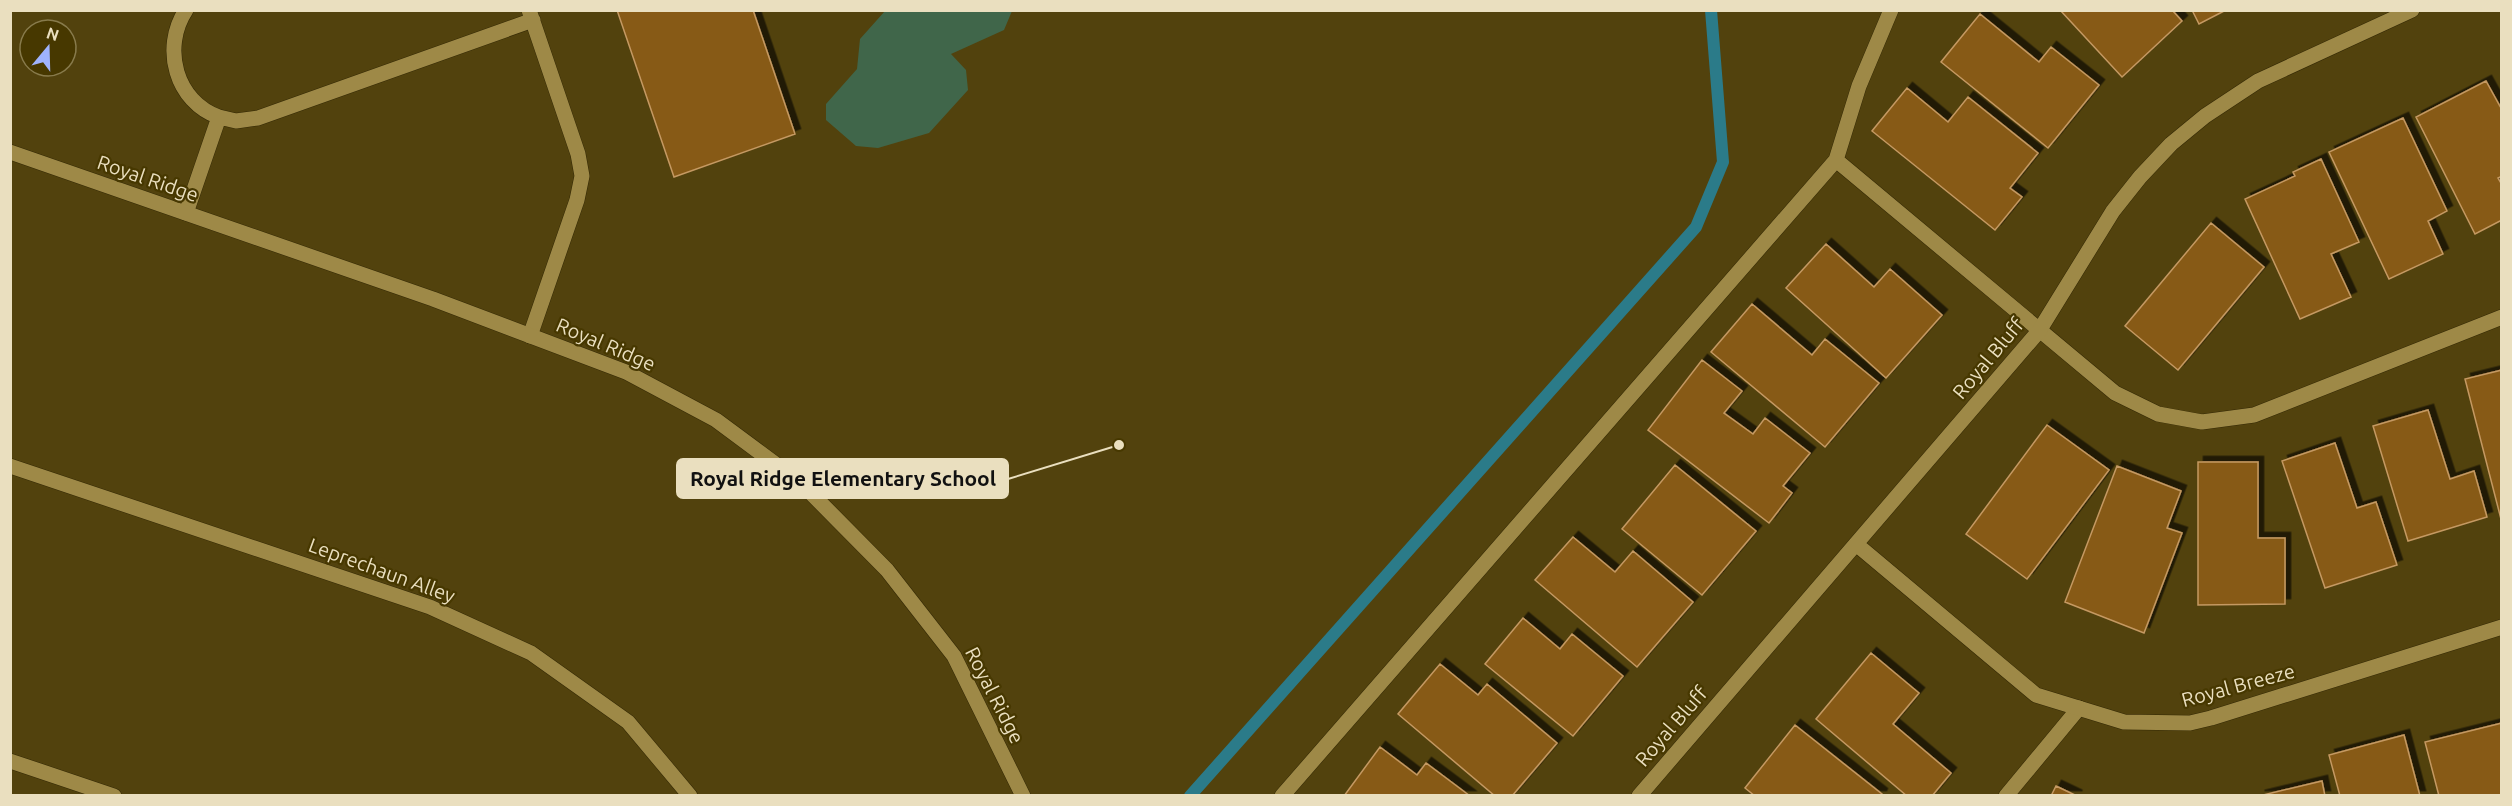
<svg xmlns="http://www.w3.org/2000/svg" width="2512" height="806" font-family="Ubuntu,sans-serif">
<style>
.green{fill:#40664a}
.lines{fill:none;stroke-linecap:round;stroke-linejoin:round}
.stream{stroke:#2b7b89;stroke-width:12}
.building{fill:#875a17;stroke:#c59962;stroke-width:1.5;filter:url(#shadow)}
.lane-casing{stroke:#342905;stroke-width:16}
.street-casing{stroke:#342905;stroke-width:16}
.secondary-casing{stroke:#342905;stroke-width:16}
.lane{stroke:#9e8947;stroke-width:15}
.street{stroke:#9e8947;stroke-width:15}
.secondary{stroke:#9e8947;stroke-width:15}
.labels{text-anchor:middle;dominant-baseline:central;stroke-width:4.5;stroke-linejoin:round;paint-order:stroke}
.street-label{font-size:20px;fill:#eadfbf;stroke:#473800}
.leader{fill:none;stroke:#eadfbf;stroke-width:2}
.callout-dot{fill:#eadfbf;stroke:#473800;stroke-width:2}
.callout{fill:#eadfbf;stroke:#eadfbf;stroke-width:2}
.callout-label{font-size:21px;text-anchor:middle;font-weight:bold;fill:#111}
</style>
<defs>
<filter id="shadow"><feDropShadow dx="5.5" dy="-5.5" stdDeviation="0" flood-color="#0009"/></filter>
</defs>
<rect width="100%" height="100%" fill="#52420d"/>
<path class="green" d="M885 11H1012L1004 30 951 54 966 70 968 90 929 133 878 148 856 146 826 120V104L857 69 860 39Z"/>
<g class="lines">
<path class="stream" d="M1190 796 1696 227 1723 162 1711 10"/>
</g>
<path class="building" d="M617 10H753L795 134 674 177Z
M2060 10H2172L2182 21 2122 77Z
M2192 10H2226L2199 24Z
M1980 14 2039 62 2051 47 2099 85 2048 148 1941 62Z
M2486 81 2502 110V176L2498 178 2502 185V220L2475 234 2416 117Z
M1907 88 1948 122 1968 97 2038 153 2010 188 2022 197 1995 230 1872 131Z
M2403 118 2447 211 2428 221 2443 254 2389 279 2329 152Z
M2321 159 2359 242 2331 254 2351 297 2300 319 2245 199 2295 176 2293 172Z
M2211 223 2264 267 2178 370 2125 326Z
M1826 244 1874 287 1890 269 1942 315 1886 378 1786 288Z
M1752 304 1812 355 1825 339 1879 383 1825 447 1711 352Z
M1702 360 1742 391 1724 413 1753 434 1765 418 1810 453 1783 486 1792 493 1769 523 1648 430Z
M2502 370V523L2465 379Z
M2428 410 2450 479 2474 471 2487 517 2408 541 2373 426Z
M2047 425 2109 470 2027 579 1966 534Z
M2335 443 2357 508 2376 502 2397 565 2325 588 2282 461Z
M2198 462H2258V538H2285V604L2198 605Z
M1675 465 1756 531 1702 595 1622 529Z
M2117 466 2181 491 2167 528 2182 533 2144 633 2065 602Z
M1573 537 1615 572 1633 551 1693 602 1637 667 1535 580Z
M1523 618 1560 649 1572 634 1623 676 1573 736 1485 664Z
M1871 653 1919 693 1893 724 1951 773 1932 796H1907L1816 719Z
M1440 664 1478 695 1487 684 1557 743 1512 796H1495L1398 714Z
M2502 723V796H2439L2425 742Z
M1795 725 1882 794 1881 796H1755L1745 788Z
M2404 735 2420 796H2340L2329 755Z
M1380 747 1417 775 1426 763 1470 796H1344Z
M2322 781 2325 796H2259Z
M2056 786 2077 796H2051Z"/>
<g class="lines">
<defs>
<path id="lane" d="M186 10C161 48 176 102 219 117L186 213
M529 10 578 154 582 176 577 200 530 336
M219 117 236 121 258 118 533 20
M1836 160 2115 393 2158 414 2202 422 2254 415 2502 317
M10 466 430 607 531 653 628 722 690 796
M1282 796 1836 160 1859 86 1891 10
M2006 796 2079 708"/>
<path id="street" d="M1856 544 2036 695 2124 722 2190 723 2211 718 2502 627
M10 761 114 796
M1639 796 2039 331 2113 211 2140 177 2171 144 2205 116 2258 81 2412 10"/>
<path id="secondary" d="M10 152 433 299 626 372 716 420 801 483 887 570 954 656 1023 796"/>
</defs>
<use href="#lane" class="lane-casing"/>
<use href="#street" class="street-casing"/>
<use href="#secondary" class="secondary-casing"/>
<use href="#lane" class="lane"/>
<use href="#street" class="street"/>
<use href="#secondary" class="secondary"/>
</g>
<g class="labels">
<g class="street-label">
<text transform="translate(148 178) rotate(19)">Royal Ridge</text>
<text transform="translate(606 344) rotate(23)">Royal Ridge</text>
<text transform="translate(1988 358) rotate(-50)">Royal Bluff</text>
<text transform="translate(382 570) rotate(20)">Leprechaun Alley</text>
<text transform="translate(2238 685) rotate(-15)">Royal Breeze</text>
<text transform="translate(995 695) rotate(63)">Royal Ridge</text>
<text transform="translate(1671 726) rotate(-49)">Royal Bluff</text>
</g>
</g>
<path class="leader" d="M1119 445L1008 479"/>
<circle class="callout-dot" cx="1119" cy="445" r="6"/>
<rect class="callout" x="677" y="459" width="331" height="39" rx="6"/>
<g class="callout-label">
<text x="843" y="486">Royal Ridge Elementary School</text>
</g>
<rect width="2512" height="806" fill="none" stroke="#eadfbf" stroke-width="24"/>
<g transform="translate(48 48) rotate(19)"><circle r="28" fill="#473800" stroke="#887b4c" stroke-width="1.5"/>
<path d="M0-4.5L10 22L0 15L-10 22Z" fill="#9fb3fd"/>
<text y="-9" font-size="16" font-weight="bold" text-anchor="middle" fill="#eadfbf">N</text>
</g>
</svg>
